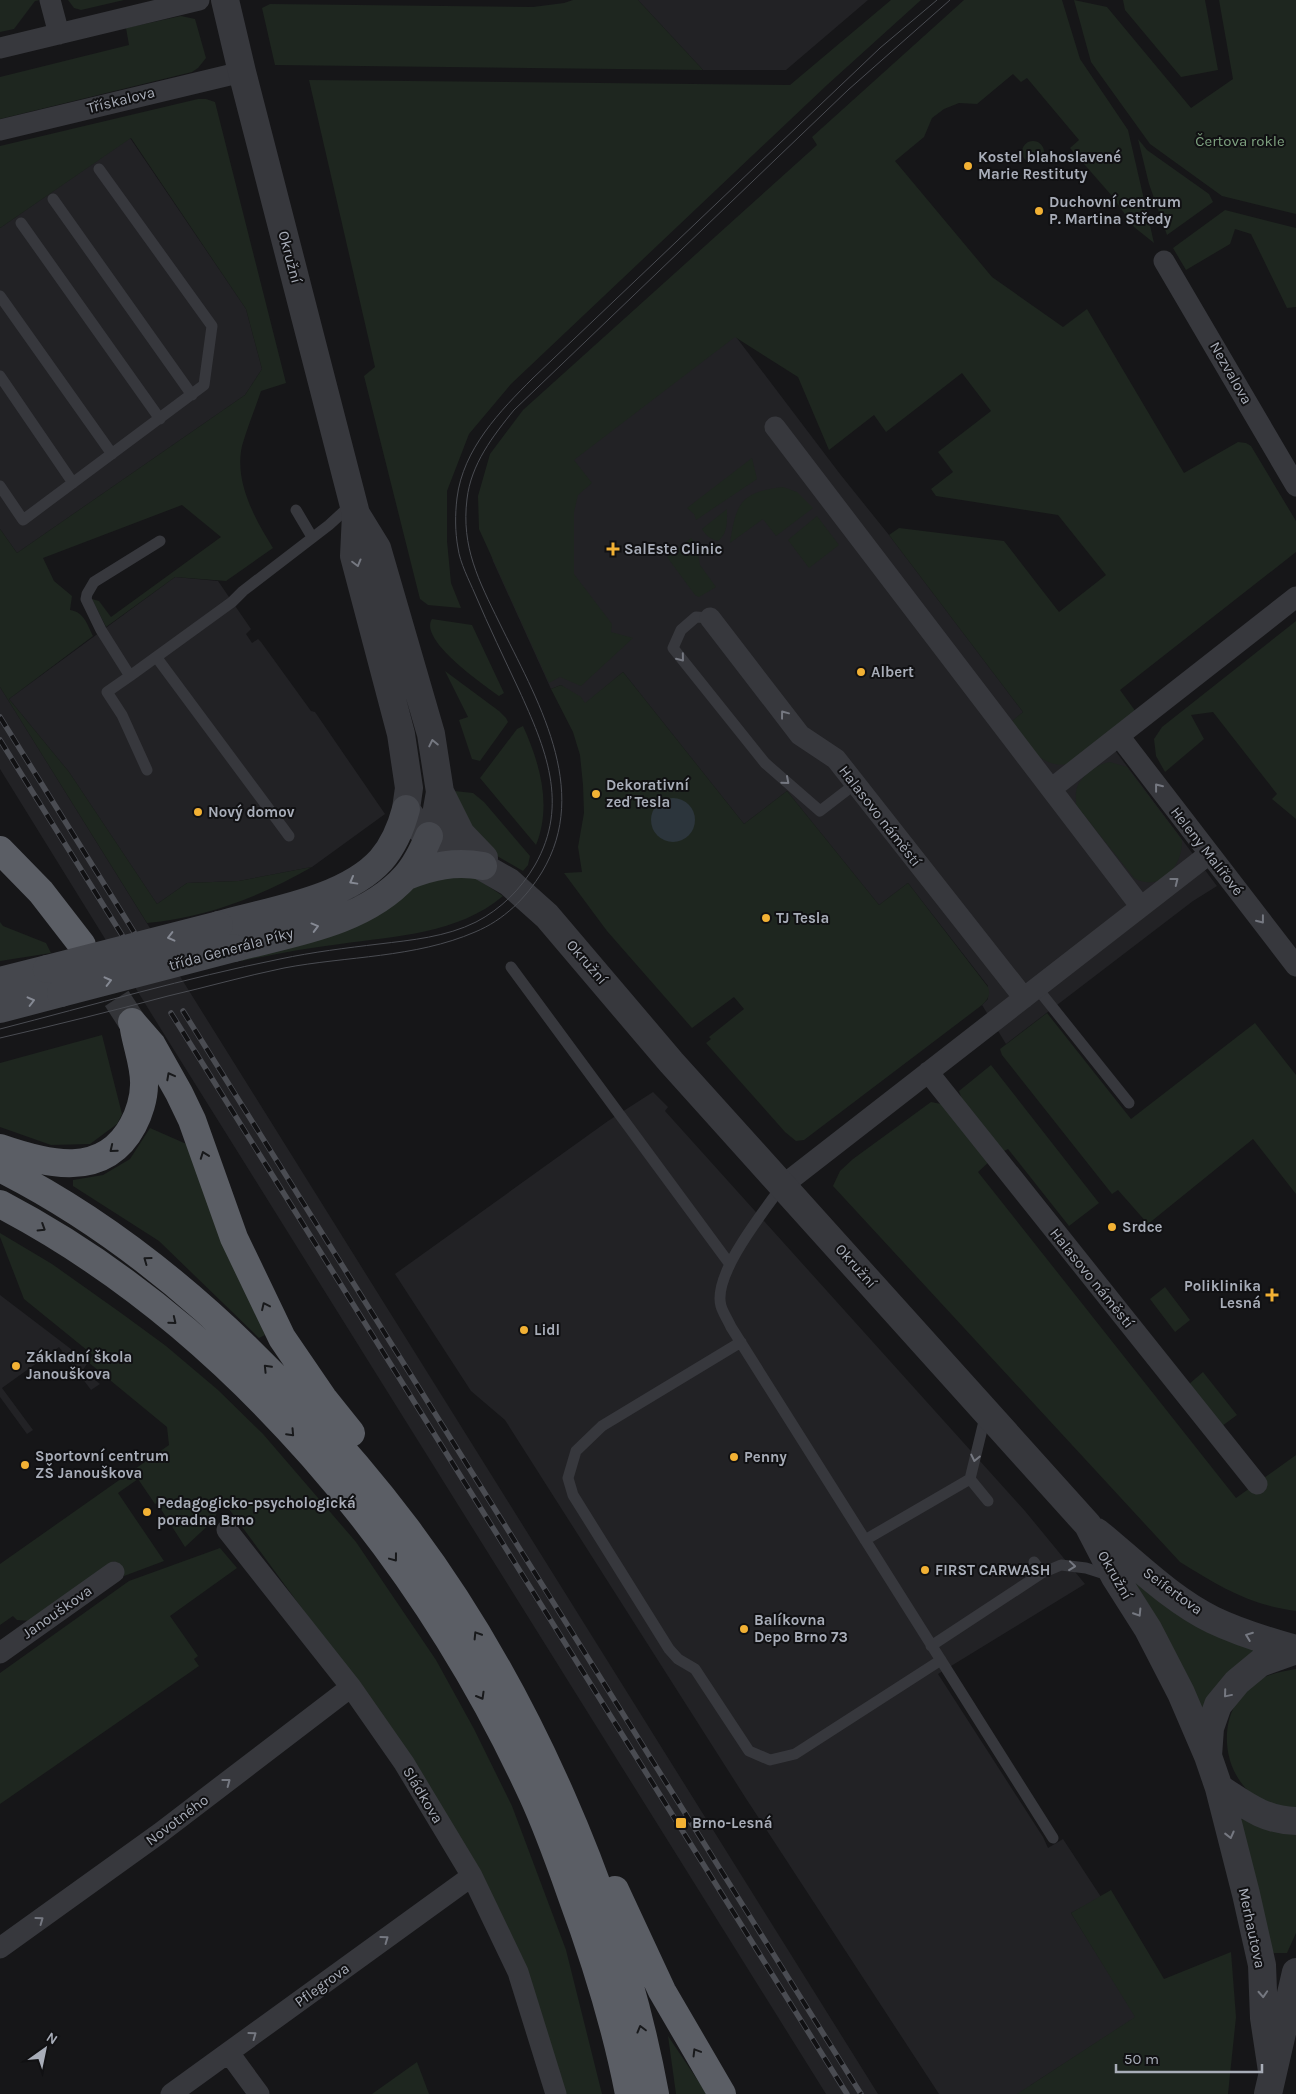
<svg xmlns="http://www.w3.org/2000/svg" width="1296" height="2094" font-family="Karla,sans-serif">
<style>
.built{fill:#222225}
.green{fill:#1e261f}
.water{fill:#2c353c}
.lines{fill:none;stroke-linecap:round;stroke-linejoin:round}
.trunk-tunnel{stroke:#333438;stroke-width:28;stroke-dasharray:28 14;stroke-linecap:butt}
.service{stroke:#37383d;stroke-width:11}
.minor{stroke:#37383d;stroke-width:21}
.tertiary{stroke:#37383d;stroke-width:28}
.secondary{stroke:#45474d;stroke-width:28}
.trunk{stroke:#5b5e65;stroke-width:28}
.tram{stroke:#4a4c52;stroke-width:1}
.rail-casing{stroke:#4a4c52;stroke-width:5.5}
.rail{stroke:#111113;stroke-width:4;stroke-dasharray:11;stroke-linecap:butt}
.secondary-bridge{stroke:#45474d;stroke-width:28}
.oneway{stroke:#757881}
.oneway2{stroke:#858993}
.oneway3{stroke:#18191b}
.poi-dot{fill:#f2b134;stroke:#111113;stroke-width:2}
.labels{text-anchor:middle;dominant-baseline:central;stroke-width:4;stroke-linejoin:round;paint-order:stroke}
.street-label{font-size:15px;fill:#a8adb8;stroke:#111113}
.park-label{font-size:15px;fill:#7fa381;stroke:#111113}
.poi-label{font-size:15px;font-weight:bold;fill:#a8adb8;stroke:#111113;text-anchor:start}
</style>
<rect width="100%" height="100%" fill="#161618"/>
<path class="built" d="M638 0H868L786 70H703Z
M130 138 246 309 262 369 245 395 17 553 0 529V228Z
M724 321 840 474 889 535 1023 712 1012 722 1105 737 1217 886 1193 901 1006 1044 982 1005 988 999V986L908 883 879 905 787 791 744 824 623 672 585 704 561 685 551 689 493 561 491 553 572 432Z
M175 577 218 581 251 629 246 634 252 643 258 639 261 642 311 711 315 712 385 814 312 867 239 881 187 883 157 904 69 772 9 699Z
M0 687 196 1002 878 2094H826L159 1026 0 769Z
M653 1092 668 1107 665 1111 1025 1511 1085 1584 938 1674 1043 1837 1048 1848 1063 1839 1101 1897 1071 1913 1136 2017 1031 2085 1023 2094H939L745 1797 505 1420 471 1391 395 1274 608 1121Z
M0 1295 88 1362 83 1370 100 1384 91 1390 59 1347 2 1388 33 1430 27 1434 0 1397Z"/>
<path class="green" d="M0 0H40L35 1 14 29 0 32Z
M68 0H124L81 10 74 8Z
M573 0H638L703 70 275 65 262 8 270 4 533 7 564 3Z
M891 0H921L827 85 511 384 469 434 447 491V541L451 583 461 608 428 605 420 599 364 376 375 367 309 80 790 85Z
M964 0H1062L1080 59 1128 130 1154 243 1134 227 1112 196 1070 148 1079 140 1027 78 1021 82 1013 74 977 104 959 103 944 109 932 118 924 137 895 161 992 277 1063 327 1087 309 1184 473 1238 442 1246 443 1251 446 1296 521V552L1120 690 1136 712 1068 764C1039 769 1027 742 1011 722L1023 712 889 535 899 528 1004 541 1059 612 1106 575 1058 515 936 496 931 489 953 472 938 452 991 411 962 373 886 432 874 415 829 450 798 377 735 337 574 460 592 483 578 495 574 512V574L612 624 611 632 633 638 581 686 560 677 549 683 479 529 478 496 490 454 523 410 817 145 812 137Z
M1074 0 1107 7 1191 108 1233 79 1219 0H1296V214L1222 196 1150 144 1091 62Z
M1123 0H1205L1218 70 1181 77 1125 10Z
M181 16 195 19 206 58 198 68 192 72 0 119V77L129 45 126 28Z
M198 99H206L215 102 286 383 261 391C255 409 247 428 242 446 234 482 255 519 273 548L226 581 175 577 106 627 92 599 99 601 111 617 221 537 182 505 43 558 54 581 72 596 70 610C84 612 87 624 93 636L9 699 69 772 157 904 187 883 239 881 312 867C262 896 205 918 147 923L0 687V529L17 553 245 395 262 369 246 309 131 138 0 228V146Z
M1138 139 1147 150 1209 194 1213 202 1167 235 1149 184Z
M1022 152a11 11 0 1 1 22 0a11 11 0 1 1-22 0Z
M1225 210 1296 228V307L1287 308 1251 234 1235 229 1230 244 1186 270 1173 248Z
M752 458 757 479 696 520 694 514 687 508Z
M783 487 797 492 813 508 776 536 763 519 730 543C736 504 740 492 783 487Z
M727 509C727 521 728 534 718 541 711 539 706 536 702 529Z
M817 516 839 545 809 568 788 540Z
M691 538 696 544 700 565 716 587 699 597 695 595 667 557Z
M432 619 472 625 504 693 499 696C484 685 418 640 432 619Z
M1296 621V819L1272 799 1277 794 1213 712 1191 715 1204 739 1165 772 1156 756 1154 739 1162 727Z
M445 671 499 711 506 718 508 722 480 761 472 759 459 720 468 717Z
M623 672 744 824 787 791 879 905 908 883 988 987C991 995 988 999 982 1005L804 1140 796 1141 785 1132 706 1043 711 1039 709 1037 744 1009 734 997 692 1028 607 931 564 873 582 872 578 847 584 813 583 785 580 755 573 732 551 689 561 685 581 697 585 703Z
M523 726C540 764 552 805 536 845L480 778 517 729Z
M1110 762 1127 767 1182 840C1183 866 1160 893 1134 878L1076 805C1076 798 1075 791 1078 785 1083 775 1099 763 1110 762Z
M454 791 473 793 484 802 530 856 528 865 523 871 492 853 466 831Z
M428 875 476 878 503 896C458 934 396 936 340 944 307 948 275 954 242 961L241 959Z
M0 922 3 926 46 943 51 953 0 961Z
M1047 1013 1131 1119 1255 1023 1296 1075V1194L1253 1139 1148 1224 1118 1190 1112 1194 1002 1055 1000 1049Z
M102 1035 122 1114 117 1124 90 1144 51 1145 0 1127V1063Z
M991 1065 1099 1203 1069 1226 1008 1149 1002 1152 963 1102 959 1091Z
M931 1102 941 1104 990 1161 978 1172 1236 1498 1296 1455V1611C1249 1605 1219 1586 1180 1562L833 1186 840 1171 853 1159Z
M150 1128 191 1146 265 1335 259 1338 159 1241 73 1186V1180L103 1175 130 1159Z
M0 1233 52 1264 121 1313 166 1346 218 1390 263 1434 356 1542 436 1660 474 1729 512 1806 566 1950 602 2094H564L411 1757 229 1509 219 1503 215 1519 185 1547 157 1503 155 1504 138 1479 118 1493 164 1561 124 1576 114 1561 30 1621 17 1620 13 1616 0 1625V1564L169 1445 167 1427 88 1362 93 1355 24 1299 0 1237Z
M1165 1287 1190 1320 1175 1332 1150 1299Z
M1203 1372 1237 1415 1222 1426 1188 1385Z
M220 1548 237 1568 170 1616 198 1656 194 1659 199 1666 0 1804V1673L129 1581Z
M1124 1570 1257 1650 1201 1711Z
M1296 1669V1809C1286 1807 1271 1806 1262 1801 1220 1778 1214 1713 1253 1684 1266 1674 1280 1672 1296 1669Z
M1242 1819 1259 1826 1296 1833V1933L1287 1953H1274L1267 1946 1237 1821Z
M1111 1890 1164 1979 1231 1952 1236 2017 1228 2094H1017L1135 2017 1071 1913Z
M668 2036 707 2094H676Z
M417 2062 429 2094H372Z"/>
<path class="water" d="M651 820a22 22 0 1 1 44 0a22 22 0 1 1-44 0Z"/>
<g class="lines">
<path class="trunk-tunnel" d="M94 963 132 1022"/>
<path class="service" d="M53 199 192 395
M21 223 160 419
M0 296 112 454
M0 376 73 483
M0 486 23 520 204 385 212 326 99 169
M296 510 312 537
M160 541 94 582 87 594 86 599 101 630 130 676 232 602 243 591 329 525 352 504
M710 618 696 617 681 630 673 648 765 763 820 811 855 784
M157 658 289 836
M130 676 107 692 122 715 147 770
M511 967 729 1263
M1037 988 1129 1103
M782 1186C764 1211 712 1275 721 1306 723 1313 728 1320 731 1327L1053 1838
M741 1342 602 1426 576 1451 568 1478 573 1495 669 1649 678 1659 695 1669 749 1751 770 1760 795 1754 941 1660
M986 1413 970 1479 988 1501
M865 1540 970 1479
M1034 1562 1042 1573 1061 1565 1086 1568 1111 1576
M931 1646 1042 1573"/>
<path class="minor" d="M50 0 59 34
M0 48 199 0
M0 130 242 72
M1164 261 1296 486
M775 427 1141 907
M710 618 800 735 836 759 1024 998
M1119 736 1296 966
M1051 789 1296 597
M928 1072 1257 1484
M782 1186 1209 854
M227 1530 351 1687 404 1763 472 1876 518 1972 556 2094
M0 1653 114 1572
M0 1948 160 1833 351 1687
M229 2053 259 2094
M171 2094 472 1876"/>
<path class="tertiary" d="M225 0 242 72 356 514 354 556 401 734 409 788 406 809 418 827 429 836 509 882 547 916 671 1062 1088 1525 1115 1577 1148 1629 1181 1693 1208 1756
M356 514 377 548 431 734 440 792 436 815 429 836
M440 792 461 834 484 858
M1097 1532C1134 1562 1170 1599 1213 1620 1240 1633 1267 1641 1296 1649
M1219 1788C1244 1804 1265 1821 1296 1821
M1272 2071 1264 2018 1262 1965 1246 1894 1219 1788 1208 1756 1210 1728 1218 1705 1237 1682 1260 1663 1296 1650
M1268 2094 1296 1972"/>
<path class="secondary" d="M407 876C432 866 455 861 483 866
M219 925C268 911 345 900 381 860 394 845 401 828 406 809
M234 948C292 933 364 923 406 876 416 865 423 850 429 836
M0 981 47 969
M0 1009 61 993"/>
<path class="trunk" d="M0 850 41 892 82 945
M132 1022 152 1045 179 1093 192 1120 234 1238 282 1338 323 1398 351 1433
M0 1148C46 1164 104 1180 133 1125 139 1114 144 1098 144 1085 145 1067 137 1047 134 1029
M0 1168C115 1226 212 1308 299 1402 337 1442 373 1484 406 1528 525 1686 619 1899 655 2094
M0 1204C233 1326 423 1557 532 1794 547 1826 559 1860 571 1894 595 1959 616 2026 629 2094
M615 1890 662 1991 722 2094"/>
<path class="tram" d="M0 1029C93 1005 186 978 280 959 313 952 346 948 379 944 412 940 446 937 476 922 501 909 521 889 535 865 570 804 545 747 519 690 504 658 489 627 475 594 469 580 460 563 458 548 455 532 455 514 457 498 463 449 500 411 533 378L880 48 937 0
M0 1038C56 1025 112 1011 168 996 207 987 245 976 284 968 347 956 415 958 475 932 504 920 526 898 542 872 592 789 536 698 499 622 479 581 461 547 467 499 471 464 493 436 514 410L848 90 950 0"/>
<defs>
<path id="rail" d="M0 717 134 932
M0 740 122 935
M183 1011 861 2094
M171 1013 847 2094"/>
</defs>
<use href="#rail" class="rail-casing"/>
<use href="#rail" class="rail"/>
<path class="secondary-bridge" d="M47 969 219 925
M61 993 234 948"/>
</g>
<defs><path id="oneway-chevron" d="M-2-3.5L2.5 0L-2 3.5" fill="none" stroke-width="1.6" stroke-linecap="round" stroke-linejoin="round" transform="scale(1.25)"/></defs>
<g class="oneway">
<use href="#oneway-chevron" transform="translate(357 563) rotate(75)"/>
<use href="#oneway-chevron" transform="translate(681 658) rotate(51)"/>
<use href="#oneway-chevron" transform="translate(784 714) rotate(-127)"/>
<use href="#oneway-chevron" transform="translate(433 743) rotate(-102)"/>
<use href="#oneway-chevron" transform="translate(786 781) rotate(41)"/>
<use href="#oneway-chevron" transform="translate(1158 787) rotate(-128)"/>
<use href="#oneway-chevron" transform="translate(1175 881) rotate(-38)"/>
<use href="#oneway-chevron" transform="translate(1261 920) rotate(52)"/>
<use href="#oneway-chevron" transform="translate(975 1458) rotate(102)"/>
<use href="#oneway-chevron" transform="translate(1072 1566) rotate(6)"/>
<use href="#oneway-chevron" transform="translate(1138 1613) rotate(58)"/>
<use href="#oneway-chevron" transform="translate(1249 1636) rotate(-159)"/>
<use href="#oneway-chevron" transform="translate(1227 1694) rotate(130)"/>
<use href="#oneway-chevron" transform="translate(227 1782) rotate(-37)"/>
<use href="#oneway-chevron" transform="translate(1230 1835) rotate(76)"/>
<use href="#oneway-chevron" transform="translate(40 1920) rotate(-36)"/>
<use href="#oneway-chevron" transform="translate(385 1939) rotate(-36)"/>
<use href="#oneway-chevron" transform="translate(1263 1994) rotate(87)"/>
<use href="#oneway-chevron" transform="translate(253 2035) rotate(-36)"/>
</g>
<g class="oneway2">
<use href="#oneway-chevron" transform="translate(353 881) rotate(151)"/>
<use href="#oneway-chevron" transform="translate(315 927) rotate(-15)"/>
<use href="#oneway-chevron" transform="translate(171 937) rotate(166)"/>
<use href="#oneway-chevron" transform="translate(108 981) rotate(-14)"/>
<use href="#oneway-chevron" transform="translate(31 1001) rotate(-14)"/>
</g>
<g class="oneway3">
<use href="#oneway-chevron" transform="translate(170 1076) rotate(-118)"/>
<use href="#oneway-chevron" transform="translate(113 1149) rotate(141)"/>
<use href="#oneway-chevron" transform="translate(204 1155) rotate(-110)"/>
<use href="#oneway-chevron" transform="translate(42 1228) rotate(32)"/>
<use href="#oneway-chevron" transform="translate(147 1260) rotate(-144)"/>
<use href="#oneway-chevron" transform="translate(265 1306) rotate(-115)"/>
<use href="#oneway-chevron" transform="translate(173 1321) rotate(39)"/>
<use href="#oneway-chevron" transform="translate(267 1368) rotate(-134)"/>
<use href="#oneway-chevron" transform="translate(291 1433) rotate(47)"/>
<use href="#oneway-chevron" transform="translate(394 1558) rotate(53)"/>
<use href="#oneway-chevron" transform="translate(477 1635) rotate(-122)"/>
<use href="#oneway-chevron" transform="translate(481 1696) rotate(60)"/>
<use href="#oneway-chevron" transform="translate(641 2029) rotate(-105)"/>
<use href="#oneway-chevron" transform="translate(696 2052) rotate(-121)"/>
</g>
<g class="poi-dot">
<circle cx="968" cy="166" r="5"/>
<circle cx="1039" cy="211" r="5"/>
<path d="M610.5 541.5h5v5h5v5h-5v5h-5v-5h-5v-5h5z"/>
<circle cx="861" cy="672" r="5"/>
<circle cx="596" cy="794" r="5"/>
<circle cx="198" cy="812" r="5"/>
<circle cx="766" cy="918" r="5"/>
<circle cx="1112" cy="1227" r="5"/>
<path d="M1269.5 1287.5h5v5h5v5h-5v5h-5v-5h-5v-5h5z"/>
<circle cx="524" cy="1330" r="5"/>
<circle cx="16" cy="1366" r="5"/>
<circle cx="734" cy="1457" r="5"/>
<circle cx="25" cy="1465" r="5"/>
<circle cx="147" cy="1512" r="5"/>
<circle cx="925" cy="1570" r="5"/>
<circle cx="744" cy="1629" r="5"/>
<rect x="675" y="1817" width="12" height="12" rx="2.5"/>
</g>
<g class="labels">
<g class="street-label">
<text transform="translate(121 100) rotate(-14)">Třískalova</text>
<text transform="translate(290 257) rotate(75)">Okružní</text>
<text transform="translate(1231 373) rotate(60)">Nezvalova</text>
<text transform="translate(880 816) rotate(52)">Halasovo náměstí</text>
<text transform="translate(1207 851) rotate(52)">Heleny Malířové</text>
<text transform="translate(231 949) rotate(-15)">třída Generála Píky</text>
<text transform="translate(587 962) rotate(49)">Okružní</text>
<text transform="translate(856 1266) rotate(48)">Okružní</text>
<text transform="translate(1092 1278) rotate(51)">Halasovo náměstí</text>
<text transform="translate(1115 1575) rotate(60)">Okružní</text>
<text transform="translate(1173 1591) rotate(36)">Seifertova</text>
<text transform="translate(57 1612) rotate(-35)">Janouškova</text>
<text transform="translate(423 1795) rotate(59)">Sládkova</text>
<text transform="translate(177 1820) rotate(-37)">Novotného</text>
<text transform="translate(1252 1928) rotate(78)">Merhautova</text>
<text transform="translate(322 1985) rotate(-36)">Pflegrova</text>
</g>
<g class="park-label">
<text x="1240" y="141">Čertova rokle</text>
</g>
<g class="poi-label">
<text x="978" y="157">Kostel blahoslavené<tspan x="978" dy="17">Marie Restituty</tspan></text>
<text x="1049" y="202">Duchovní centrum<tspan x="1049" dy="17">P. Martina Středy</tspan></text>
<text x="624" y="549">SalEste Clinic</text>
<text x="871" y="672">Albert</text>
<text x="606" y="785">Dekorativní<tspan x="606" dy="17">zeď Tesla</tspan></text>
<text x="208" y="812">Nový domov</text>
<text x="776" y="918">TJ Tesla</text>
<text x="1122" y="1227">Srdce</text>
<text x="1261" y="1286" text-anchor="end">Poliklinika<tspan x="1261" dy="17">Lesná</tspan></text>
<text x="534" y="1330">Lidl</text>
<text x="26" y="1357">Základní škola<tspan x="26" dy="17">Janouškova</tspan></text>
<text x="35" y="1456">Sportovní centrum<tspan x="35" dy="17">ZŠ Janouškova</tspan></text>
<text x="744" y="1457">Penny</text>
<text x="157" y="1503">Pedagogicko-psychologická<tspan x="157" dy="17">poradna Brno</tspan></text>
<text x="935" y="1570">FIRST CARWASH</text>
<text x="754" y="1620">Balíkovna<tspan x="754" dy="17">Depo Brno 73</tspan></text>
<text x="692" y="1823">Brno-Lesná</text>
</g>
</g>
<g transform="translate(45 2049) rotate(33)" stroke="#111113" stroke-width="4" paint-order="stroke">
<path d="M0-4L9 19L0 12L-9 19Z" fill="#a8adb8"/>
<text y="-8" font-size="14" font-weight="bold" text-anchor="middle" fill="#a8adb8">N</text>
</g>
<path d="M1116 2064v8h146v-8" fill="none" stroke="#a8adb8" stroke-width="2.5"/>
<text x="1124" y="2064" font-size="15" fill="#a8adb8" stroke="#111113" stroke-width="4" paint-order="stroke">50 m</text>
</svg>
